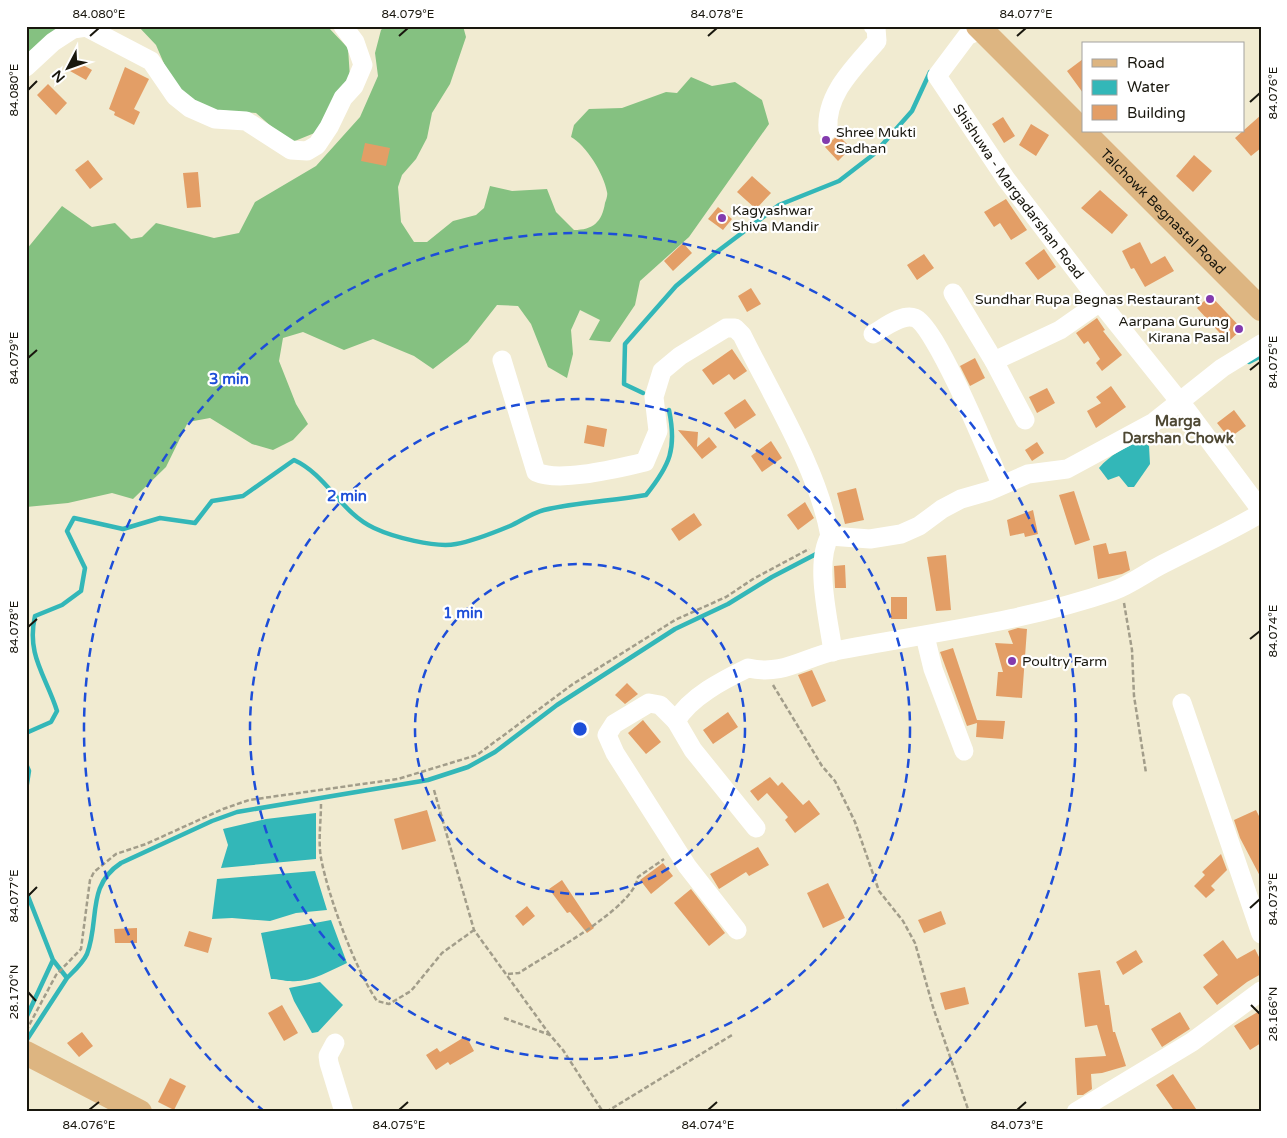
<svg xmlns="http://www.w3.org/2000/svg" width="1287" height="1138" font-family="'Varela Round',sans-serif">
<style>
.forest{fill:#85c181}
.water{fill:#33b7b8}
.lines{fill:none;stroke-linecap:round;stroke-linejoin:round}
.stream{stroke:#33b7b8;stroke-width:4.5}
.building{fill:#e39e66}
.path{stroke:#a29d8a;stroke-width:2.5;stroke-dasharray:5 2.5;stroke-linecap:butt}
.minor{stroke:#fff;stroke-width:19}
.major{stroke:#ddb581;stroke-width:24}
.ticks{fill:none;stroke:#19170e;stroke-width:2}
.ring{fill:none;stroke:#1d4ed8;stroke-width:2.5;stroke-dasharray:9 6}
.poi-dot{fill:#833bae;stroke:#fff;stroke-width:2}
.labels{text-anchor:middle;dominant-baseline:central;stroke-width:4.5;stroke-linejoin:round;paint-order:stroke}
.poi-label{font-size:14px;fill:#19170e;stroke:#fff;text-anchor:start}
.street-label{font-size:14px;fill:#19170e;stroke:#fff}
.neighbourhood-label{font-size:15px;font-weight:bold;fill:#4e4833;stroke:#fff}
.centre{fill:#1d4ed8;stroke:#fff;stroke-width:2.5}
.ring-label{font-size:15px;text-anchor:middle;font-weight:bold;fill:#1d4ed8;stroke:#fff;stroke-width:4.5;stroke-linejoin:round;paint-order:stroke}
.neatline{fill:none;stroke:#19170e;stroke-width:2}
.ticks-label{font-size:12px;text-anchor:middle;fill:#19170e}
</style>
<rect width="100%" height="100%" fill="#f1ebd1"/>
<path class="forest" d="M26 26H61L26 65Z
M138 26H327L348 48 350 78 317 132 290 143 256 113 202 109 174 87 156 45Z
M385 26H463L466 37 450 84 432 113 427 138 416 159 402 175 398 187 401 222 414 242H427L453 221 476 215 484 208 490 186 512 191 547 189 556 212 574 230C593 230 602 222 605 203 606 200 608 195 607 192 604 174 586 145 571 137L574 125 589 109 622 108 666 92 677 93 691 77 712 86 735 82 762 100 769 124 689 237 640 281 635 305 610 342 589 340 600 320 580 310 571 330 573 354 567 378 548 367 531 324 518 306 497 305 468 342 433 369 414 356 373 339 344 350 303 332 283 338 279 361 296 404 308 424 293 440 273 450 252 444 210 418 188 422 166 467 133 499 112 493 68 503 26 507V250L62 206 92 227 115 223 131 239 142 237 156 223 214 238 239 233 255 202 316 166 360 117 378 76 375 53 381 30Z"/>
<path class="water" d="M1141 441 1149 446 1150 464 1134 487H1128L1119 476 1108 480 1099 468C1110 455 1125 447 1141 441Z
M316 813V859L221 868 228 845 223 829 266 819Z
M315 871 327 910 296 913 270 921 232 918 212 919 217 879Z
M331 920 347 963C329 971 310 983 290 981 283 981 279 979 271 979L261 933Z
M320 982 343 1005 318 1032 312 1033 294 1001 289 988Z"/>
<g class="lines">
<path class="stream" d="M1249 362 1261 356
M643 393 624 384 625 344 676 286 714 254 779 205 839 181 874 154 912 111 930 72
M26 733 51 722 57 711C46 676 26 655 35 616L62 605 81 591 85 568 67 531 74 518 123 529 160 518 195 523 212 501 243 496 294 460C327 475 341 513 374 528 393 537 435 548 456 544 474 541 493 533 510 526 521 521 532 513 544 510 578 502 612 501 646 495 670 465 677 449 669 410
M26 764 29 771 26 790
M26 891 53 960 26 1018
M67 978C74 971 83 963 87 954 100 920 86 886 121 863L212 821 237 812 428 780 468 767 495 752 557 705 675 629 728 604 772 577 818 553
M26 1041 67 978 53 960"/>
</g>
<path class="building" d="M1083 59V93L1067 71Z
M76 61 92 70 86 80 70 71Z
M125 67 149 79 134 109 140 112 134 125 114 115 115 112 109 109Z
M48 84 67 103 56 115 37 95Z
M1261 115V148L1251 156 1235 138Z
M1003 117 1015 136 1004 143 992 124Z
M1031 124 1049 135 1036 156 1019 145Z
M838 135 851 148 838 161 825 147Z
M365 143 390 148 386 166 361 161Z
M1194 155 1212 171 1193 192 1176 176Z
M88 160 103 179 90 189 75 170Z
M198 172 201 207 187 208 183 173Z
M752 176 771 193 756 209 737 192Z
M1100 190 1128 215 1112 234 1081 208Z
M1006 199 1027 230 1011 240 1000 223 994 227 984 212Z
M718 207 732 219 723 230 708 219Z
M1140 242 1151 264 1165 256 1174 271 1145 287 1134 268 1131 269 1122 251Z
M683 243 692 253 673 271 664 261Z
M1044 249 1056 267 1038 280 1025 263Z
M924 254 934 268 917 280 907 265Z
M751 288 761 304 747 312 738 296Z
M1210 295 1242 329 1228 342 1197 308Z
M1097 318 1105 330 1103 331 1122 355 1102 371 1096 363 1100 359 1088 341 1084 344 1076 333Z
M732 349 747 371 734 380 729 374 713 385 702 370Z
M975 358 985 378 970 386 960 366Z
M1111 386 1126 407 1096 428 1087 411 1101 403 1096 397Z
M1047 388 1055 403 1037 413 1029 397Z
M745 399 756 415 735 429 724 413Z
M1234 410 1246 426 1229 438 1217 423Z
M587 425 607 429 604 447 584 443Z
M678 430 698 432 697 447 709 437 717 447 702 459Z
M771 441 782 458 762 472 751 456Z
M1037 442 1044 453 1032 461 1025 450Z
M856 488 864 520 845 524 837 493Z
M1074 491 1090 540 1075 545 1059 495Z
M805 502 814 518 798 530 787 515Z
M1033 510 1038 534 1025 537 1024 533 1010 536 1007 520Z
M694 513 702 525 679 541 671 529Z
M1106 543 1109 554 1126 551 1130 570 1122 574 1098 579 1093 546Z
M946 555 951 610 936 611 927 557Z
M845 565 846 588H835L834 566Z
M891 597H907V619H891Z
M1018 628 1027 629 1022 698 996 696 998 672H1003L995 643 1013 644 1008 631Z
M953 648 977 720 1005 721 1003 739 976 737 977 723 967 726 940 652Z
M812 670 826 701 812 707 798 675Z
M627 683 638 694 625 704 615 695Z
M728 712 738 727 713 744 703 730Z
M643 720 661 742 646 754 628 733Z
M770 777 778 786 782 782 803 805 809 800 820 814 795 833 785 820 788 817 767 793 758 801 750 791Z
M427 810 436 841 402 850 394 819Z
M1256 810 1261 820V878L1240 838 1234 820Z
M758 847 769 865 749 876 746 872 719 889 710 874Z
M1221 854 1227 870 1211 886 1215 890 1206 898 1194 886 1205 875 1202 872Z
M663 863 673 876 651 894 640 880Z
M562 880 594 928 587 933 570 912 567 913 549 889Z
M828 883 845 918 823 928 807 893Z
M691 889 725 933 709 946 674 903Z
M527 906 535 916 523 926 515 916Z
M941 911 946 924 924 933 918 920Z
M137 928V943H115L114 929Z
M189 931 212 938 208 953 184 946Z
M1223 940 1237 959 1255 949 1261 961V974L1247 982 1217 1005 1203 987 1218 975 1203 955Z
M1136 950 1143 962 1123 975 1116 962Z
M1100 970 1105 1005H1109L1113 1032H1115L1126 1066 1102 1073 1091 1074 1092 1089 1083 1095H1077L1075 1058 1106 1056 1097 1025 1085 1027 1078 973Z
M965 987 969 1004 945 1010 940 993Z
M282 1005 298 1033 284 1041 268 1013Z
M1261 1010V1043L1250 1050 1234 1026Z
M1180 1012 1190 1029 1162 1047 1151 1029Z
M82 1032 93 1046 79 1057 67 1043Z
M466 1036 474 1051 450 1065 448 1062 436 1070 426 1055 437 1048 440 1052Z
M1173 1074 1198 1112H1175L1156 1085Z
M170 1078 186 1086 174 1110 158 1102Z"/>
<g class="lines">
<path class="path" d="M1124 603 1132 650 1134 696 1146 773
M773 685 822 766 835 781 855 822 879 891 903 921 915 943 933 1007 969 1112
M434 790 474 930 550 1035
M321 804C321 821 318 841 321 858 328 896 355 969 377 1001L389 1004 411 991 442 953 474 930
M508 974 519 973C547 954 633 909 638 877L664 859
M504 1018 550 1035 563 1050 603 1112
M26 1031 56 975 81 949 90 880 94 872 116 854 146 844 223 809 249 800 398 779 477 755 573 684 675 620 726 597 753 579 809 549
M606 1112 732 1035"/>
<g class="minor">
<path id="s1" d="M982 29 967 36 937 76 1006 179 1100 302 1188 412 1261 510"/>
<path d="M26 67 53 42 73 29 86 27 151 61 175 96 190 108 215 119 246 121 291 150 307 151 317 145 329 127 343 98 354 86 363 65 355 42 343 26"/>
<path d="M828 130C825 94 855 67 877 41L876 28 873 26"/>
<path d="M953 293 994 361 1025 420"/>
<path d="M873 334C884 328 902 313 915 318 936 326 990 458 1001 484"/>
<path d="M502 360 536 472C560 483 618 468 645 462L658 431 654 397 662 371 680 356 726 328H735L742 335C772 396 818 469 830 536 814 563 829 621 833 652"/>
<path d="M994 361 1060 330 1100 302"/>
<path d="M830 536 870 539 901 534 919 526 942 509 961 499 989 491 1028 474 1067 469 1154 422 1222 368 1261 344"/>
<path d="M925 636 933 669 964 751"/>
<path d="M1182 703 1261 934"/>
<path d="M676 721C690 697 723 680 748 668 783 676 803 658 835 651 928 633 1023 622 1113 591 1130 585 1147 572 1163 564 1196 547 1229 532 1261 513"/>
<path d="M737 930 687 866 615 753 607 735 614 724 649 703 660 705 676 721 693 750 756 828"/>
<path d="M335 1043 328 1056 329 1063 344 1112"/>
<path d="M1076 1112 1192 1042 1261 991"/>
</g>
<g class="major">
<path id="s2" d="M978 26 1261 309"/>
<path d="M26 1053 140 1112"/>
</g>
</g>
<path class="ticks" d="M90 36 99 28M399 36 408 28M708 36 717 28M1017 36 1026 28M28 90 37 81M1250 102 1260 93M28 358 37 350M1250 370 1260 362M28 627 37 619M1250 639 1260 631M28 896 37 887M1250 908 1260 899M28 992 36 1001M1251 1005 1260 1014M89 1110 99 1102M399 1110 408 1102M708 1110 717 1102M1017 1110 1026 1102"/>
<g class="ring">
<circle cx="580" cy="729" r="165"/>
<circle cx="580" cy="729" r="330"/>
<path d="M265 1112A496 496 0 1 1 895 1112"/>
</g>
<g class="poi-dot">
<circle cx="826" cy="140" r="5"/>
<circle cx="722" cy="218" r="5"/>
<circle cx="1210" cy="299" r="5"/>
<circle cx="1239" cy="329" r="5"/>
<circle cx="1012" cy="661" r="5"/>
</g>
<g class="labels">
<g class="poi-label">
<text x="836" y="132">Shree Mukti<tspan x="836" dy="16">Sadhan</tspan></text>
<text x="732" y="210">Kagyashwar<tspan x="732" dy="16">Shiva Mandir</tspan></text>
<text x="1200" y="299" text-anchor="end">Sundhar Rupa Begnas Restaurant</text>
<text x="1229" y="321" text-anchor="end">Aarpana Gurung<tspan x="1229" dy="16">Kirana Pasal</tspan></text>
<text x="1022" y="661">Poultry Farm</text>
</g>
<g class="street-label">
<text stroke="none"><textPath href="#s1" startOffset="208">Shishuwa - Margadarshan Road</textPath></text>
<text stroke="none"><textPath href="#s2" startOffset="262">Talchowk Begnastal Road</textPath></text>
</g>
<g class="neighbourhood-label">
<text x="1178" y="421">Marga<tspan x="1178" dy="17">Darshan Chowk</tspan></text>
</g>
</g>
<circle cx="580" cy="729" r="8" class="centre"/>
<g class="ring-label">
<text x="229" y="384">3 min</text>
<text x="347" y="501">2 min</text>
<text x="463" y="618">1 min</text>
</g>
<rect width="1287" height="1138" fill="none" stroke="#ffffff" stroke-width="55"/>
<rect x="1082" y="42" width="162" height="90" fill="#ffffff" stroke="#a3a29f"/>
<rect x="1092" y="59" width="25" height="8" fill="#ddb581" stroke="#a3a29f"/>
<text x="1127" y="68" font-size="15" fill="#19170e">Road</text>
<rect x="1092" y="80" width="25" height="15" fill="#33b7b8" stroke="#a3a29f"/>
<text x="1127" y="92" font-size="15" fill="#19170e">Water</text>
<rect x="1092" y="105" width="25" height="15" fill="#e39e66" stroke="#a3a29f"/>
<text x="1127" y="118" font-size="15" fill="#19170e">Building</text>
<g transform="translate(68 68) rotate(229)" stroke="#ffffff" stroke-width="4" paint-order="stroke">
<path d="M0-4L9 19L0 12L-9 19Z" fill="#19170e"/>
<text y="-8" font-size="14" font-weight="bold" text-anchor="middle" fill="#19170e">N</text>
</g>
<rect x="28" y="28" width="1232" height="1082" class="neatline"/>
<g class="ticks-label">
<text x="99" y="18">84.080°E</text>
<text x="408" y="18">84.079°E</text>
<text x="717" y="18">84.078°E</text>
<text x="1026" y="18">84.077°E</text>
<text transform="translate(14 90) rotate(-90)" y="4">84.080°E</text>
<text transform="translate(1273 93) rotate(-90)" y="4">84.076°E</text>
<text transform="translate(14 358) rotate(-90)" y="4">84.079°E</text>
<text transform="translate(1273 362) rotate(-90)" y="4">84.075°E</text>
<text transform="translate(14 627) rotate(-90)" y="4">84.078°E</text>
<text transform="translate(1273 631) rotate(-90)" y="4">84.074°E</text>
<text transform="translate(14 896) rotate(-90)" y="4">84.077°E</text>
<text transform="translate(1273 899) rotate(-90)" y="4">84.073°E</text>
<text transform="translate(14 992) rotate(-90)" y="4">28.170°N</text>
<text transform="translate(1273 1014) rotate(-90)" y="4">28.166°N</text>
<text x="89" y="1129">84.076°E</text>
<text x="399" y="1129">84.075°E</text>
<text x="708" y="1129">84.074°E</text>
<text x="1017" y="1129">84.073°E</text>
</g>
</svg>
